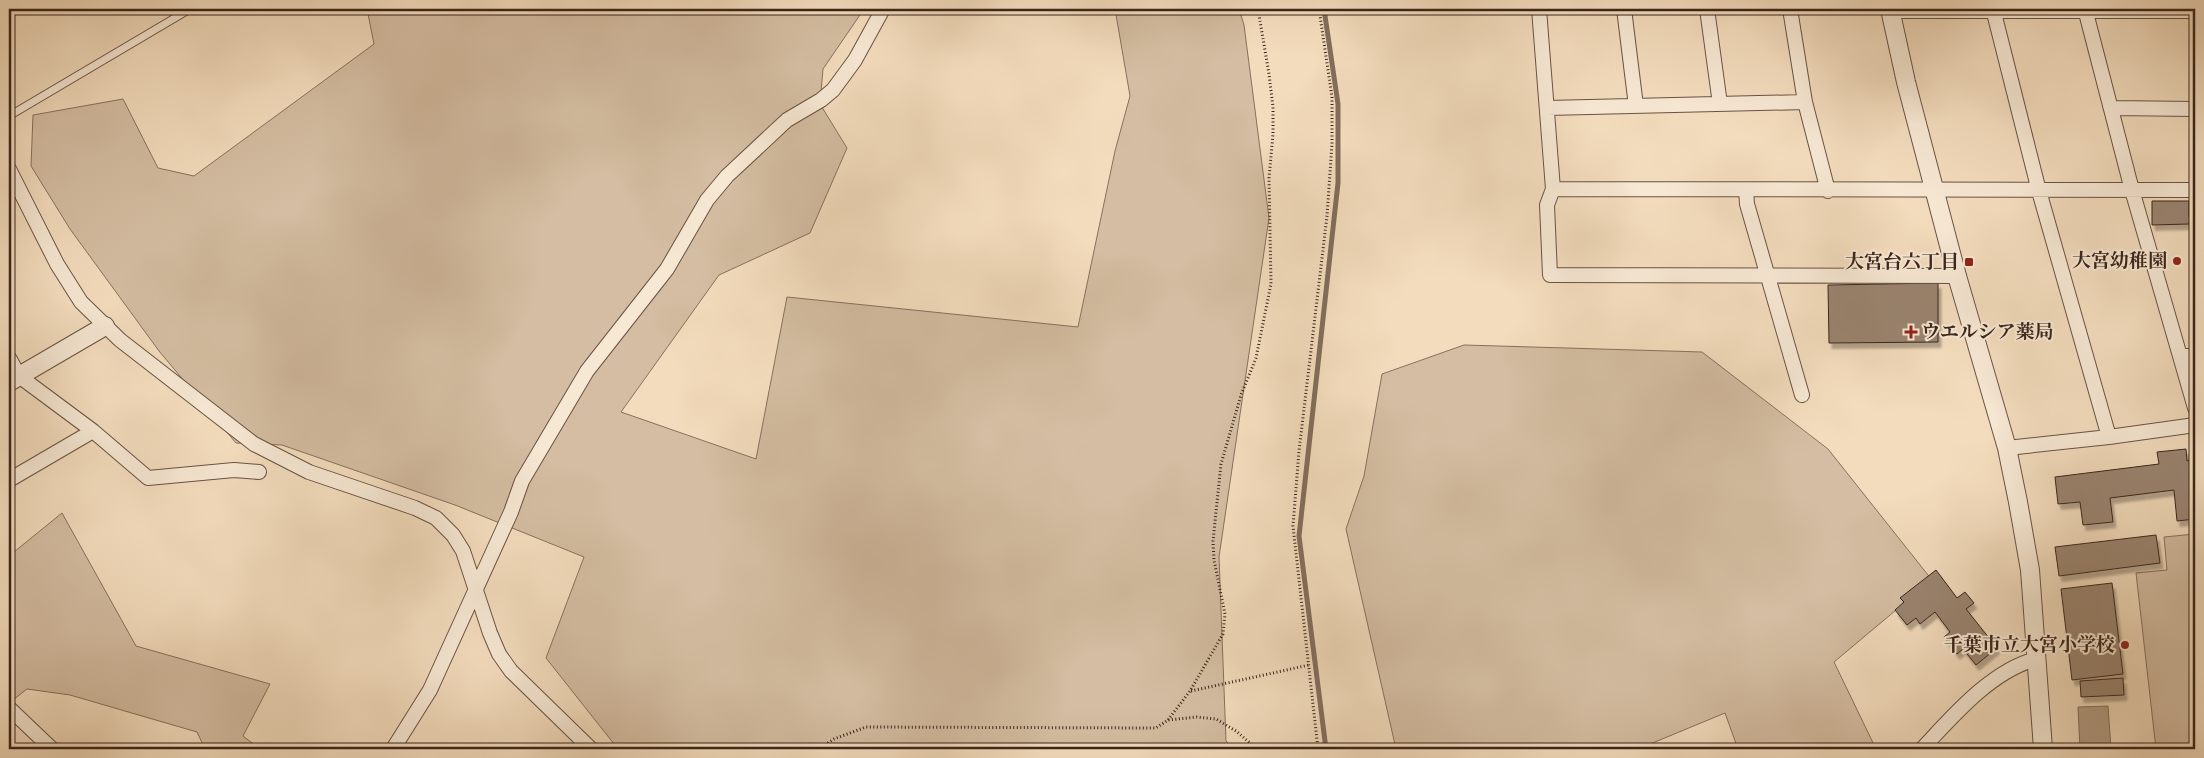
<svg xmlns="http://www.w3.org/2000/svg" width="2204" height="758" font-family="'Libre Bodoni','Noto Serif JP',serif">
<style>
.green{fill:#d4bda2;stroke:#87715f}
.water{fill:#b49e86;stroke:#836e5c}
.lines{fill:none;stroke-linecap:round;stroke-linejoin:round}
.stream{stroke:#836e5c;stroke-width:5}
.building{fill:#9a8470;stroke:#3a251c;filter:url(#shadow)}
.service-casing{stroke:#685344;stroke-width:9}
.minor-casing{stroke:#685344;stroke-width:16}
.tertiary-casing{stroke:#685344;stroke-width:20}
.path{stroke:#3a251c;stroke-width:3;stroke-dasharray:1 2.5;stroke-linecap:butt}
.service{stroke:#f7e8d4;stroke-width:7}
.minor{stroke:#f7e8d4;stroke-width:14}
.tertiary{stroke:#f7e8d4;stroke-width:18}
.poi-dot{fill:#8f2418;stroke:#f7e8d4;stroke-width:2}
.labels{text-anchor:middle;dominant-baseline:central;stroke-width:4;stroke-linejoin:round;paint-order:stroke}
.poi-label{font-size:19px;font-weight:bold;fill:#3a251c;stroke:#f7e8d4;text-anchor:end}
</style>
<defs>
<filter id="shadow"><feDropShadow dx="3" dy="5.5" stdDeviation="1" flood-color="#0004"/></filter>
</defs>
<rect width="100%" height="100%" fill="#f3dcbd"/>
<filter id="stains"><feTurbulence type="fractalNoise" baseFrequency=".004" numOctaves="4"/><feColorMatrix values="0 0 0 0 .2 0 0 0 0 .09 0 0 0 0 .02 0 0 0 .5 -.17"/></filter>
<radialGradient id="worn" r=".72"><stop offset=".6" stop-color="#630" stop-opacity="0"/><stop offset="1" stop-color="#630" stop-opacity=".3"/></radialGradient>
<path class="green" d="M367 9H864L823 69 820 104 847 148 810 233 719 275 621 412 756 459 787 297 1078 327 1115 151 1130 96 1115 9H1239L1244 25 1269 218 1219 557 1226 741 1234 749H618L546 658 584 557 455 505 282 445 236 443 159 351 70 229 31 166 33 115 123 99 158 168 194 176 374 44Z
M1464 345 1702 352 1828 449 1932 580 1834 662 1876 749H1738L1725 713 1638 749H1396L1346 529 1364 476 1382 374Z
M62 513 136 646 270 684 243 736 260 749H205L197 732 70 695 27 689 13 700 9 697V556Z
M2195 534V748L2156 749 2136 573 2167 570 2164 537Z"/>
<path class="water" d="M2108 706 2111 749H2080L2078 707Z"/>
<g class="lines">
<path class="stream" d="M1324 9 1338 104V183L1299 536 1326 749"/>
</g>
<path class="building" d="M2152 201H2189V217L2195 216 2192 205 2195 204V221L2189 222V224L2152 225Z
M1938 283V342L1829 343 1828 285Z
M2190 297H2195V309H2190Z
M2186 449 2187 461 2195 459V519L2177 521 2174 490 2110 498 2113 522 2083 525 2080 502 2058 504 2055 477 2159 464 2157 452Z
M2156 535 2160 563 2059 576 2055 547Z
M1936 570 1957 598 1965 592 1974 603 1966 609 1997 648 1976 665 1963 649 1957 654 1944 637 1950 632 1935 612 1920 624 1916 618 1907 625 1895 610 1904 602 1900 598Z
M2112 583 2123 674 2072 680 2061 589Z
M2123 678 2124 695 2081 697 2080 681Z"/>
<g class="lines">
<defs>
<path id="service" d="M9 116 190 9"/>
<path id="minor" d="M1539 9 1553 189 1547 205 1550 275 1957 276
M1624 9 1636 106
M1707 9 1720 104
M1790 9 1805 102 1828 191
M1993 9 2039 191 2109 437
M2085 9 2132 190 2195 408
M1891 11H2195
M1547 108 1805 102
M2112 108 2195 109
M9 169 57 264 81 302 120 340 254 444 309 472 415 508 436 518 453 535 463 551 490 633 499 654 511 671 591 749
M1553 189 2195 190
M1746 190 1747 204 1802 395
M2180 356H2195
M9 358 19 376 93 431 148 478 234 470 259 472
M2007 448 2109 437 2195 425
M9 480 93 431
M9 708 52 749
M393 749 430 690 511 512 522 481 587 371 667 269 707 200 727 176 787 120 821 100 833 90 855 60 883 9
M1922 749C1953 716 1991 671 2036 659"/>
<path id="tertiary" d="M1890 9 1906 82 1957 276 2007 448 2018 502 2030 570 2043 749
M9 382 105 326"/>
</defs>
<use href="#service" class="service-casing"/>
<use href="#minor" class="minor-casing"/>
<use href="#tertiary" class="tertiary-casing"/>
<path class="path" d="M1191 691 1309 665
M1168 720 1190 691 1223 634 1225 614 1214 560 1213 541 1221 464 1241 395 1256 358 1271 284 1269 178 1273 134V107L1269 74 1258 9
M819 749 834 739 866 727 1156 728 1168 720 1197 717 1216 719 1236 731 1257 749
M1318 749 1293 526 1299 451 1327 216 1332 144V97L1319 9"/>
<use href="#service" class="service"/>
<use href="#minor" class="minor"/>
<use href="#tertiary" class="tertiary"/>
</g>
<g class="poi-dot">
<circle cx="2177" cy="261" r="5"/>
<rect x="1964" y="257" width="10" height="10" rx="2.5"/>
<path d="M1908.5 324.5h5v5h5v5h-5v5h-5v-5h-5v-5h5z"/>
<circle cx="2125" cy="645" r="5"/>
</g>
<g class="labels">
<g class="poi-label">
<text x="2167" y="261">大宮幼稚園</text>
<text x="1959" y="262">大宮台六丁目</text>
<text x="1921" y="332" text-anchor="start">ウエルシア薬局</text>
<text x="2115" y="645">千葉市立大宮小学校</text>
</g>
</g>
<rect width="2204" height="758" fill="none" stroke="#f3dcbd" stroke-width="30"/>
<rect x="10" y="10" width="2184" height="738" fill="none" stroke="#3a251c" stroke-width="2.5"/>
<rect x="15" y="15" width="2174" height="728" fill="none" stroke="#3a251c"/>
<rect width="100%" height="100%" filter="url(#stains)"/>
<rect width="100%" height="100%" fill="url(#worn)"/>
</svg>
